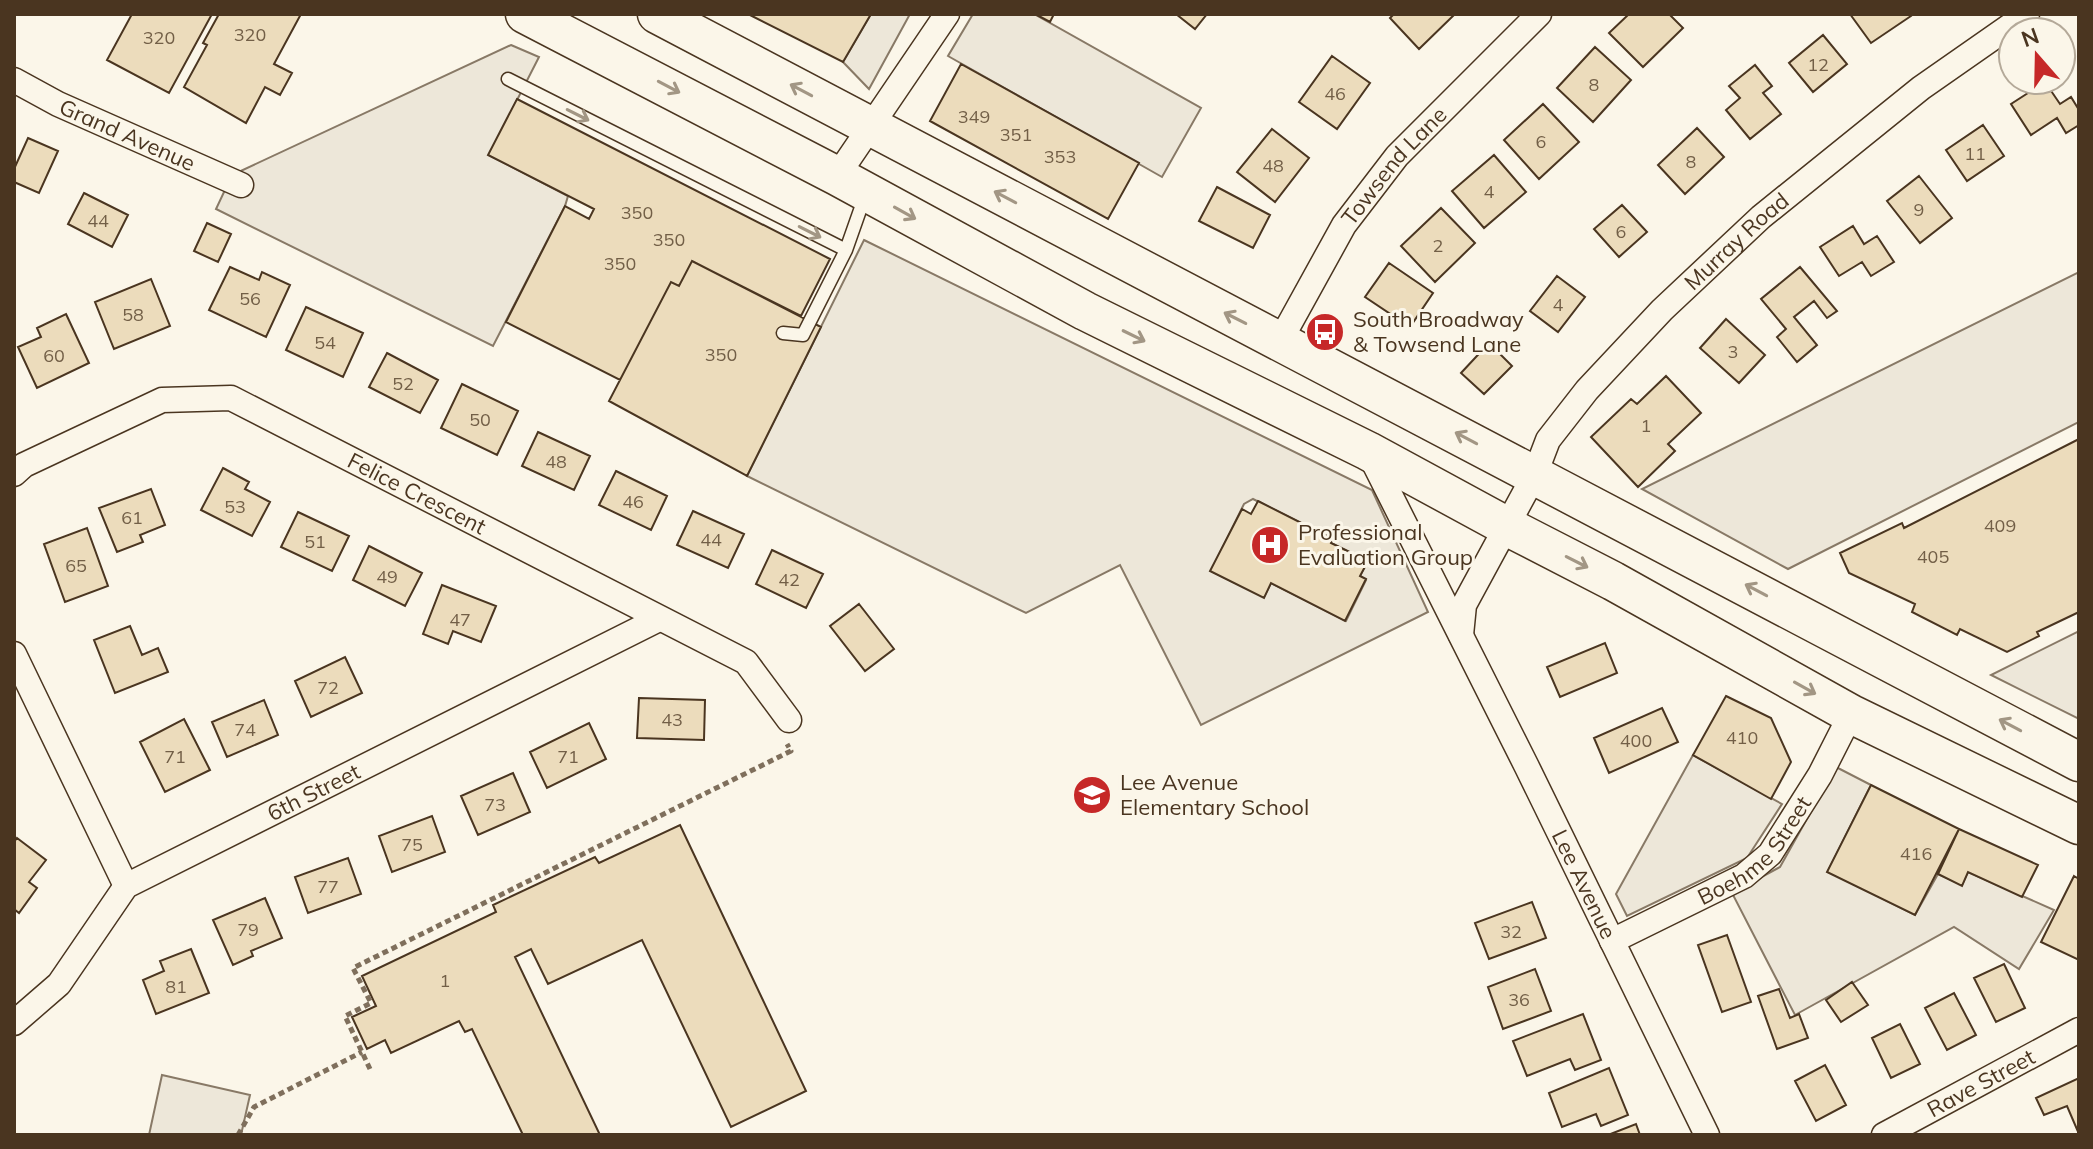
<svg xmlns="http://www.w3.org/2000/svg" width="2093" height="1149" font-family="Mulish,sans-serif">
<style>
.parking{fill:#ede7d9;stroke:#887966;stroke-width:2;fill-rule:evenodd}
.building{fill:#ecdcbc;stroke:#4a3520;stroke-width:2}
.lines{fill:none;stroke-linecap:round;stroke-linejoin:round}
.lane-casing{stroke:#4a3520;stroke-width:15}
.street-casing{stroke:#4a3520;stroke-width:27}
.primary-casing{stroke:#4a3520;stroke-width:41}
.path{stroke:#7f6f5c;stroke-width:5;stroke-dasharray:6 4;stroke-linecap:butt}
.lane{stroke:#fbf6e9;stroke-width:12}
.street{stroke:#fbf6e9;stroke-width:24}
.primary{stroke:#fbf6e9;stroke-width:38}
.oneway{stroke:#a29684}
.labels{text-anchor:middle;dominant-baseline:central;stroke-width:6;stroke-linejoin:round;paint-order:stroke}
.number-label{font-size:18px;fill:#725f47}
.street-label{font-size:22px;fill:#4a3520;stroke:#fbf6e9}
.poi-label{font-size:22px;fill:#4a3520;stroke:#fbf6e9;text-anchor:start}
</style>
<rect width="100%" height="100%" fill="#fbf6e9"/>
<path class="parking" d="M871 14H910L869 89 843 62Z
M973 14H1034L1201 108 1162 177 948 56Z
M511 45 539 57 489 155 568 196 565 206 493 346 216 209 232 175Z
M864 240 1372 490 1428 612 1201 725 1120 565 1026 613 747 476ZM1253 499 1333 539 1331 543 1368 561 1360 576 1366 580 1346 621 1271 583 1264 597 1211 571 1244 504Z
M2079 272V422L1788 569 1642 489Z
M2079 631V719L1991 675Z
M1693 755 1782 804 1747 858 1627 916 1616 894Z
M1836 767 1871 785 1828 871 1915 915 1938 874 1962 885 1968 872 2054 910 2019 969 1954 927 1795 1015 1732 893 1780 867Z
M162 1075 250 1095 241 1135H149Z"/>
<path class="building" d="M132 14H212L169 93 107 60Z
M219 14H301L274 64 292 73 280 95 265 87 246 123 184 87 207 45 203 43Z
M748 14H871L843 62Z
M1035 14H1054L1050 22Z
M1176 14H1207L1195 29Z
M1394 14H1455L1419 49 1390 18Z
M1629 14H1669L1683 28 1643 67 1609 33Z
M1850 14H1910L1911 16 1871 43Z
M1823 35 1847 64 1813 92 1789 63Z
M1595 47 1631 80 1593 122 1557 88Z
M1332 56 1370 83 1337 129 1299 102Z
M961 64 1139 163 1108 219 930 121Z
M1755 65 1772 86 1763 93 1781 114 1750 139 1726 110 1740 98 1729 86Z
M2045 82 2060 104 2071 97 2079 110V125L2066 133 2057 118 2031 135 2011 104Z
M517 99 830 259 801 316 692 261 679 286 671 282 620 380 506 322 565 206 589 219 594 209 488 155Z
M1543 104 1579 142 1539 179 1504 140Z
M1983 125 2004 156 1967 181 1946 150Z
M1697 128 1724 157 1685 194 1658 165Z
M1272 129 1309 158 1275 202 1237 172Z
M28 138 58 151 39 193 14 182V169Z
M1494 155 1526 192 1484 228 1452 191Z
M1919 176 1952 218 1920 243 1887 201Z
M1217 187 1270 215 1253 248 1199 221Z
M84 193 128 215 112 247 68 224Z
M1622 205 1647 232 1619 257 1594 229Z
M1441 208 1475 243 1435 282 1401 246Z
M207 223 231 234 218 262 194 251Z
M1853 226 1864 244 1877 236 1894 262 1871 276 1862 262 1839 276 1820 247Z
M692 261 821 327 747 476 609 401 671 282 679 286Z
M1389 263 1433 293 1410 327 1365 297Z
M230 267 259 280 262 272 290 285 266 337 209 310Z
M1800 267 1837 311 1827 318 1814 301 1794 317 1817 345 1797 362 1777 337 1786 329 1761 299Z
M1557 276 1585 297 1558 332 1530 311Z
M151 279 170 326 114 349 95 302Z
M306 307 363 333 343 377 286 350Z
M66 314 89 363 37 388 18 347 41 337 37 328Z
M1726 319 1765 355 1739 383 1700 348Z
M1489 343 1512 366 1484 394 1461 373Z
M387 353 438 380 420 413 369 387Z
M1666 376 1701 413 1668 444 1675 451 1638 487 1591 437 1631 399 1637 404Z
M462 384 518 411 497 455 441 428Z
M538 432 590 456 574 490 522 466Z
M2079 439V612L2037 632 2039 636 2007 652 1960 629 1957 635 1912 612 1915 604 1849 573 1840 553 1902 523 1904 528Z
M223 468 249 482 245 489 270 502 252 536 201 510Z
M616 471 667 496 651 530 599 505Z
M151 489 165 525 140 535 143 542 117 552 99 508Z
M1258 501 1333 539 1331 543 1368 561 1360 576 1366 579 1345 621 1271 583 1264 598 1210 571 1242 509 1251 514Z
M693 511 744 534 728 568 677 545Z
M298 512 349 536 332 571 281 547Z
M87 528 108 586 65 602 44 544Z
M369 546 422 573 405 606 353 580Z
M772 550 823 574 806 608 756 584Z
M442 585 496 606 481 642 453 631 448 644 423 634Z
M859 604 894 649 865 671 830 626Z
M130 626 142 655 158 648 168 672 115 693 94 640Z
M1605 643 1617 673 1560 697 1547 667Z
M345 657 362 693 311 717 295 681Z
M1726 696 1771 718 1791 762 1771 799 1693 755Z
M639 698 705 700 704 740 637 738Z
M264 700 278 735 227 757 212 722Z
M1662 708 1678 742 1609 773 1594 738Z
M184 719 210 770 165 792 140 742Z
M589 723 606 759 547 788 530 752Z
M513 773 530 812 478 835 461 796Z
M1871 785 1959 829 1915 915 1827 872Z
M432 816 445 852 392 872 379 836Z
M680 825 806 1091 731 1127 642 940 548 984 531 949 515 957 600 1135H523L472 1029 465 1032 459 1021 391 1053 385 1040 367 1049 352 1017 376 1006 362 976 496 912 493 905 595 857 599 863Z
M1959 829 2038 865 2022 897 1968 872 1962 886 1938 874Z
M17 838 46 860 29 882 37 888 19 913 14 909V842Z
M348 858 361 894 308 913 295 877Z
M2074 876 2079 879V960L2041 942Z
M265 898 282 938 251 951 253 956 233 965 213 920Z
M1532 902 1546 938 1489 959 1475 923Z
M1727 935 1751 1002 1722 1012 1698 945Z
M191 949 209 993 156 1014 143 980 164 971 160 961Z
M2004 964 2025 1008 1996 1022 1974 978Z
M1535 969 1551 1011 1503 1029 1488 987Z
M1852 982 1868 1005 1841 1022 1826 1000Z
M1779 989 1790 1018 1799 1014 1808 1038 1777 1049 1758 996Z
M1954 993 1976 1035 1947 1050 1925 1008Z
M1583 1014 1601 1060 1575 1070 1570 1059 1527 1076 1513 1041Z
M1900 1024 1920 1064 1891 1078 1872 1038Z
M1825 1065 1846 1105 1816 1121 1795 1081Z
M1609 1068 1628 1115 1601 1126 1596 1114 1562 1127 1549 1093Z
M2079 1078V1134L2067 1106 2044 1115 2036 1098Z
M1636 1124 1640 1135H1608Z"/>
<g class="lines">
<defs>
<path id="lane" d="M508 79 846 250 865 196
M783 333 803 335 846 250"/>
<g id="street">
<path id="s1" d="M14 80 58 104 241 185"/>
<path d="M837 176 947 14"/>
<path id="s2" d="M1280 341 1344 225 1397 156 1539 14"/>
<path id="s3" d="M1369 453 1527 767 1707 1135"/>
<path id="s4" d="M14 474 24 465 162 400 231 398 746 662 789 720"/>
<path id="s5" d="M1461 635 1464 605 1535 474 1548 440 1587 390 1662 310 1761 217 1921 88 2027 14"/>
<path d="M14 654 126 886"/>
<path id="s6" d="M1612 941 1744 876 1770 854 1820 775 1851 714"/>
<path id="s7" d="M14 1023 59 984 126 886 659 619"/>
<path id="s8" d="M1884 1135 2079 1030"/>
</g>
<path id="primary" d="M525 14 837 176 1085 311 1368 451 1508 527 1613 581 1851 714 2079 825
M657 14 2079 762"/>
</defs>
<use href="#lane" class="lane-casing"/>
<use href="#street" class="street-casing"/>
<use href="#primary" class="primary-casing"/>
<path class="path" d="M370 1069 345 1016 371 1003 353 968 791 751 787 744
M238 1135 254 1107 362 1052"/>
<use href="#lane" class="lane"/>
<use href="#street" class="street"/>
<use href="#primary" class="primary"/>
</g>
<defs><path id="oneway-shaft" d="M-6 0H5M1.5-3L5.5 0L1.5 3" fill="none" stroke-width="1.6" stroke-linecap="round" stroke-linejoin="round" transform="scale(2)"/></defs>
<g class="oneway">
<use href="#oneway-shaft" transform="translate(669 87) rotate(28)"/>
<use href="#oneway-shaft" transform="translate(801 90) rotate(-152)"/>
<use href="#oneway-shaft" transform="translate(578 115) rotate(27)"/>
<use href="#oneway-shaft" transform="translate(1005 197) rotate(-152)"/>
<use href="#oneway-shaft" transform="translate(905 213) rotate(29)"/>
<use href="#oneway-shaft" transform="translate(810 232) rotate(27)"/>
<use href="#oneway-shaft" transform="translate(1235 318) rotate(-153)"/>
<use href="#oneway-shaft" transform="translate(1134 336) rotate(26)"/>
<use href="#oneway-shaft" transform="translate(1466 438) rotate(-152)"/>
<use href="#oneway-shaft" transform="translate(1577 562) rotate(27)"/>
<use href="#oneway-shaft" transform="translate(1756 590) rotate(-152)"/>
<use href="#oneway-shaft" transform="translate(1805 688) rotate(29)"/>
<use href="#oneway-shaft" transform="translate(2010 725) rotate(-152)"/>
</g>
<defs>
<symbol id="bus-disc" viewBox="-11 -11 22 22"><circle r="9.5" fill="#c62828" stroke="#fbf6e9"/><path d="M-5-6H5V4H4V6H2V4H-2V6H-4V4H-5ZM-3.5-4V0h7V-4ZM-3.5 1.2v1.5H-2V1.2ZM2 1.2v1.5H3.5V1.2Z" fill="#fff"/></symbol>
<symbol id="hospital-disc" viewBox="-11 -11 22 22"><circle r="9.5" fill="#c62828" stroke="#fbf6e9"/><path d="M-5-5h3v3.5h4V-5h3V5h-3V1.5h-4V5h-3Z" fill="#fff"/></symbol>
<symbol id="school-disc" viewBox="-11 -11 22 22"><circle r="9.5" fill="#c62828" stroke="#fbf6e9"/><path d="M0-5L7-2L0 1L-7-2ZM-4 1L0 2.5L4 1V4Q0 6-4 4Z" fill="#fff"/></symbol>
</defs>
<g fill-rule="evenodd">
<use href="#bus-disc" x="1303" y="310" width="44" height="44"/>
<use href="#hospital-disc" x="1248" y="523" width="44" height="44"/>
<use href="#school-disc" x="1070" y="773" width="44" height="44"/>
</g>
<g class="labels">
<g class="number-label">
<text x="250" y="34">320</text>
<text x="159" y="37">320</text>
<text x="1818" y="64">12</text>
<text x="1594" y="84">8</text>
<text x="1335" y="93">46</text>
<text x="974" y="116">349</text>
<text x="1016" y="134">351</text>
<text x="1541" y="141">6</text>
<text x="1975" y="153">11</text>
<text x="1060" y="156">353</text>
<text x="1691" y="161">8</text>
<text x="1273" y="165">48</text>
<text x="1489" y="191">4</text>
<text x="1919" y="209">9</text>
<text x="637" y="212">350</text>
<text x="98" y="220">44</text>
<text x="1621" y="231">6</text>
<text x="669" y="239">350</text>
<text x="1438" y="245">2</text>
<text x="620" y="263">350</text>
<text x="250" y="298">56</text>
<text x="1558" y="304">4</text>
<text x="133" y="314">58</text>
<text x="325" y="342">54</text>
<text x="1733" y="351">3</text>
<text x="721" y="354">350</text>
<text x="54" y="355">60</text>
<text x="403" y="383">52</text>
<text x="480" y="419">50</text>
<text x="1646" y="425">1</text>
<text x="556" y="461">48</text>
<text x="633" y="501">46</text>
<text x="235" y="506">53</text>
<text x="132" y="517">61</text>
<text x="2000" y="525">409</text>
<text x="711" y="539">44</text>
<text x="315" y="541">51</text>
<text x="1933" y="556">405</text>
<text x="76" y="565">65</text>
<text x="387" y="576">49</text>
<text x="789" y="579">42</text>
<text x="460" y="619">47</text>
<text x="328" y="687">72</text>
<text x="672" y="719">43</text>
<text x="245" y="729">74</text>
<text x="1742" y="737">410</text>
<text x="1636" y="740">400</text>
<text x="175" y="756">71</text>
<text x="568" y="756">71</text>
<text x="495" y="804">73</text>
<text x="412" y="844">75</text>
<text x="1916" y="853">416</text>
<text x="328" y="886">77</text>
<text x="248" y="929">79</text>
<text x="1511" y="931">32</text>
<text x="445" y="980">1</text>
<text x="176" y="986">81</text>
<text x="1519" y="999">36</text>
</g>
<g class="street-label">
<text stroke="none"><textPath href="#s1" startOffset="126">Grand Avenue</textPath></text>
<text stroke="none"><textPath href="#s2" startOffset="210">Towsend Lane</textPath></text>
<text stroke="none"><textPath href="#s5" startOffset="490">Murray Road</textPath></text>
<text stroke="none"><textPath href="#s4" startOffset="444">Felice Crescent</textPath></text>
<text stroke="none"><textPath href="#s7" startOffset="388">6th Street</textPath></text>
<text stroke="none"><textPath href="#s6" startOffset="172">Boehme Street</textPath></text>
<text stroke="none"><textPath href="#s3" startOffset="482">Lee Avenue</textPath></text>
<text stroke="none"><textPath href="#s8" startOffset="110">Rave Street</textPath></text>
</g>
<g class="poi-label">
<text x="1353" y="319">South Broadway<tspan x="1353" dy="25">&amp; Towsend Lane</tspan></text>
<text x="1298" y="532">Professional<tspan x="1298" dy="25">Evaluation Group</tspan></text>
<text x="1120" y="782">Lee Avenue<tspan x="1120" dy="25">Elementary School</tspan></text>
</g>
</g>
<rect width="2093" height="1149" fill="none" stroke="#4a3520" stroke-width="32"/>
<g transform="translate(2037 56) rotate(340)"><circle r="38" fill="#fbf6e9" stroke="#b4a999" stroke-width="2"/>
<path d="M0-6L14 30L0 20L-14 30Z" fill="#c62828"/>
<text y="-12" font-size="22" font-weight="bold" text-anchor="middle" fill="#4a3520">N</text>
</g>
</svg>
